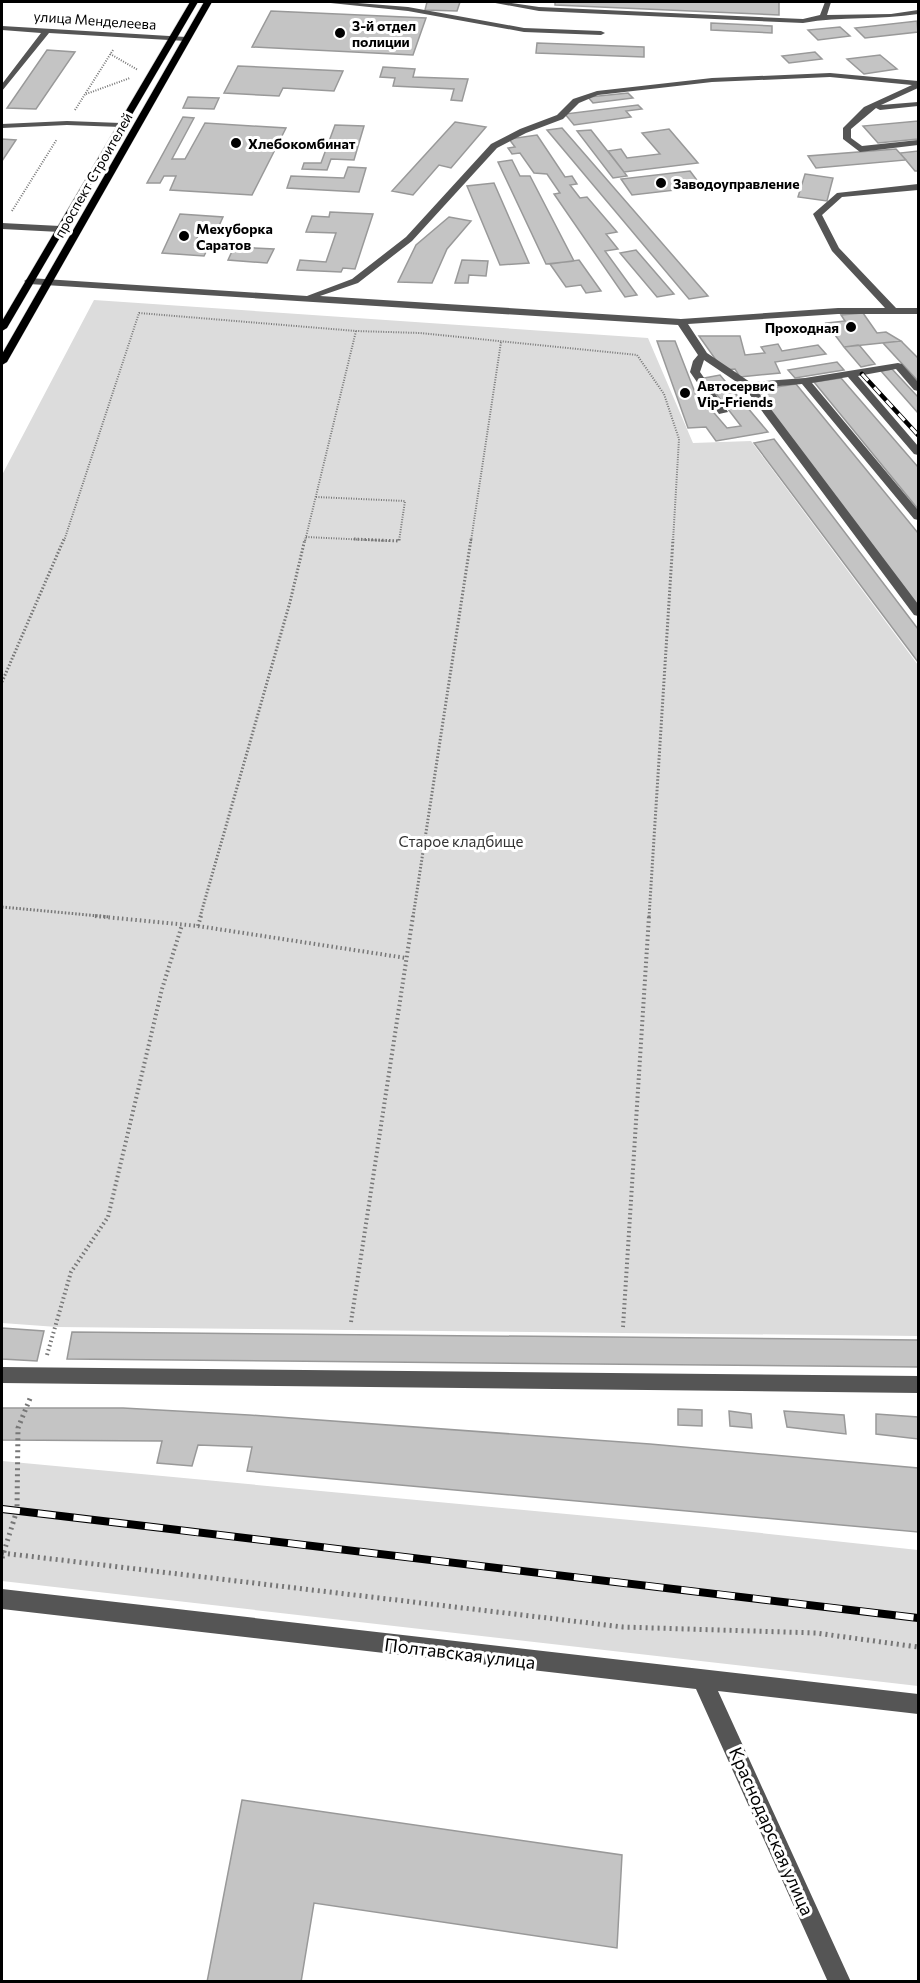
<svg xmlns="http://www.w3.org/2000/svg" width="920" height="1983" font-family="Commissioner,sans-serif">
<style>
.green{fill:#dcdcdc}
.building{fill:#c4c4c4;stroke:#999;stroke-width:1.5}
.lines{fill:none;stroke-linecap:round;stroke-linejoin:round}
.major-casing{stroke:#dbdbdb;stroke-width:1}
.path-far3{stroke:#777;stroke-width:2;stroke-dasharray:1 1.5;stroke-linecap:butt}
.path-far2{stroke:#777;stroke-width:3;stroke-dasharray:1.5 2;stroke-linecap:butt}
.path-far1{stroke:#777;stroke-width:4;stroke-dasharray:1.5 3;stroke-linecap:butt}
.path{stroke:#777;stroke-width:5;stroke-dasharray:2 4;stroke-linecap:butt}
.minor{fill:#555;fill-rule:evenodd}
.major{fill:#000;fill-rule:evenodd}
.rail-far1-casing{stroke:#000;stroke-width:4.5}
.rail-casing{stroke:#000;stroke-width:8}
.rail-far1{stroke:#fff;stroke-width:3;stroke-dasharray:9;stroke-linecap:butt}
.rail{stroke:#fff;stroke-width:6;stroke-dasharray:18;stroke-linecap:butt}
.poi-dot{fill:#000;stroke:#fff;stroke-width:2}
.labels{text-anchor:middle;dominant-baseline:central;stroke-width:6;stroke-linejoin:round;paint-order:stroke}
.far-street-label{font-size:14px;fill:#000;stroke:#fff}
.far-poi-label{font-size:14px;font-weight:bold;fill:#000;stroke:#fff;text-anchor:start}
.park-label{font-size:15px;fill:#333;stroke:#fff}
.near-street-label{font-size:18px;fill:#000;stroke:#fff}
</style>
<rect width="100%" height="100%" fill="#fff"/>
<path class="green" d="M94 300 648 338 693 443 751 441 918 665V1336L57 1327 2 1323V475Z
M2 1461 705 1527 918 1550V1686L2 1581Z"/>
<path class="building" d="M427 2H460L457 11 425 10Z
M555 2H779V15L555 5Z
M271 11 426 18 413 55 252 47Z
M917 21 918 32 865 38 855 28Z
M711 23 772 26V33L711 30Z
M840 27 850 36 818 40 808 30Z
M537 43 644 47V57L536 53Z
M47 50 75 52 36 109 7 108Z
M815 52 822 59 789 63 782 56Z
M880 55 897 69 864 74 847 59Z
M238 66 343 71 334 91 283 88 279 96 224 93Z
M383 67 415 69 413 77 468 79 462 101 451 100 454 89 393 86 395 78 380 77Z
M628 93 633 98 593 103 588 97Z
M188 97 219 98 214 109 183 108Z
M638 105 642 109 626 111 631 117 574 125 565 114Z
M183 117 194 118 172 159H185L205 123 286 128 252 195 170 190 176 176H164L160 183H147Z
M918 121V139L878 143 863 126Z
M455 122 486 127 451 168 439 165 413 195 392 191Z
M335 125 364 126 354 160 331 159 327 170 302 169 304 163H321Z
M562 128 615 189 708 296 689 299 547 130Z
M669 129 698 163 624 172 608 151 621 149 627 158 660 154 642 133Z
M591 130 624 172 627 176 613 178 577 131Z
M537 135 565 177 572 176 577 184 570 185 580 198 587 197 617 232 606 234 618 249 605 251 637 295 625 297 554 194 560 193 547 174 534 173 520 153 512 154 508 148 515 147 509 139Z
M2 139 16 140 2 161Z
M896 149 906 160 816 168 808 156Z
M918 151V171H915L900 153Z
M512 160 520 176H530L574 261 546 264 498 162Z
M348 167 366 168 359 192 287 188 291 176 344 178Z
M690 171 702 187 632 195 621 179Z
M805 174 833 178 827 201 798 197Z
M494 183 529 263 500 265 467 186Z
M330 212 373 214 355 269 343 268 341 272 297 270 300 260 326 262 336 233 306 232 312 216 329 217Z
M180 214 223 217 218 228 202 227 194 245 209 246 204 256 162 253Z
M449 217 471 221 447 249 432 283 398 282 416 245Z
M234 247 274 249 267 263 228 260Z
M636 250 674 294 657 297 620 253Z
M462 260 488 261 486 276 469 275 468 283H455Z
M579 260 601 291 586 293 581 285 566 287 550 264Z
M863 313 877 333 886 332 901 341 844 347 826 323 845 321 841 315Z
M699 336H740L745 355 765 353 761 347 778 344 782 351 818 345 826 354 775 362 780 373 740 377 735 369 723 370Z
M657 341H675L701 408 709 407 727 428 741 426 704 378 720 375 768 432 716 441 706 427 688 428Z
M901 341 918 358V381L883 343Z
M858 345 860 346 875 364 861 367 844 347Z
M837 362 844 370 795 378 788 370Z
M892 369 918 397V413L881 371Z
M841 378 918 467V509L814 382Z
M796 384 918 533V607L751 391Z
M774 439 918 629V662L754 443Z
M2 1328 44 1331 37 1361 2 1359Z
M72 1332 918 1340V1367L67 1359Z
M2 1408H123L249 1415 650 1444 918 1468V1532L247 1471 252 1447 198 1445 192 1466 157 1463 162 1441 2 1440Z
M678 1409 702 1410V1426L678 1425Z
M729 1411 751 1414 752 1428 730 1426Z
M784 1411 844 1415 846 1434 787 1427Z
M876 1414 918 1417V1439L876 1434Z
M242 1800 622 1855 617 1948 314 1903 301 1982H207Z"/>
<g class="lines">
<defs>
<path id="major" d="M190 2H198L7 328 2 331V321Z
M204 2H212L7 362 2 365V354Z"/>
</defs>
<use href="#major" class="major-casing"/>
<path class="path-far3" d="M110 54 138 70
M86 94 130 78
M75 110 113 50
M12 211 57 139
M316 497 405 501 399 541
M306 537 389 541
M64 541 139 313 356 331 420 333 637 355 664 394 679 439 673 541
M305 541 356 331
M471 541 501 342"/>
<path class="path-far2" d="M354 539 399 541V539
M2 682 64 539
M2 907 110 917
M200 917 290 602 305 539
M413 917 471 539
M649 917 673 539"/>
<path class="path-far1" d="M95 916 198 926 406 958
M198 926 201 916
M351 1322 413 916
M623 1327 649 916
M47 1355 71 1272 108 1217 162 989 182 925"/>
<path class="path" d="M2 1553 623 1627 816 1633 918 1647
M2 1558 17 1510 18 1428 31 1396"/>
<path class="minor" d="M321 2H345L408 7 524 28 601 31 605 33 601 35 524 32 408 11Z
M490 2H505L539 7 803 19 820 15 825 2H831L827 15 891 14 918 10V14C880 20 841 16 803 23L539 11Z
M2 26 186 37 190 39 186 41 49 33 2 91V84L41 33 2 30Z
M830 73 918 81V88L881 105 918 102V106L880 110 876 108 851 129V138L862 146 918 140V145L860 152 843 139V128L864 107 912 85 830 77 712 82 598 95 579 103 563 119 526 133 497 148 412 241 358 283 320 296 681 319 838 308H885L832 251 813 214 837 193 918 184V190L842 197 822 215 839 248 896 308H918V314H838L688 324 707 353 750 382 805 378 898 363 902 364 918 382V391L914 390 896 369 858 376 918 446V455L914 454 848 377 812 383 918 510V520L914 519 802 384 755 388 918 604V616L914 615 744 387 704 360 700 372 728 412 719 414 690 372 693 361 698 355 678 325 29 284 24 281 29 278 307 296 352 279 406 237 491 144 520 129 557 115 573 99 597 91 712 78Z
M67 121 121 123 125 125 121 127 67 125 2 128V124Z
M2 223 60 226 65 229 60 232 2 229Z
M2 1367 918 1376V1393L2 1383Z
M2 1589 918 1694V1714L718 1691 851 1982H828L696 1689 2 1609Z"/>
<use href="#major" class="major"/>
<defs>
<path id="rail-far1" d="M862 374 918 435"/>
<path id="rail" d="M2 1509 918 1618"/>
</defs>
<use href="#rail-far1" class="rail-far1-casing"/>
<use href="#rail" class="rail-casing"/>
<use href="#rail-far1" class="rail-far1"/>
<use href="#rail" class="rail"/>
</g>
<g class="poi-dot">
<circle cx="340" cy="33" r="6"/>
<circle cx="236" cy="143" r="6"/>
<circle cx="661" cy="183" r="6"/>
<circle cx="184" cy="236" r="6"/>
<circle cx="851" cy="327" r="6"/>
<circle cx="685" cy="393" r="6"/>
</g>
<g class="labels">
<g class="far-street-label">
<text transform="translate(95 20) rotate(4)">улица Менделеева</text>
<text transform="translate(93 175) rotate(-60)">проспект Строителей</text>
</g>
<g class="far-poi-label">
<text x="352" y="25">3-й отдел<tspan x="352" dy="16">полиции</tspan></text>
<text x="248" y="143">Хлебокомбинат</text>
<text x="673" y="183">Заводоуправление</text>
<text x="196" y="228">Мехуборка<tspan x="196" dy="16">Саратов</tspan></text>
<text x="839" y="327" text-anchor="end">Проходная</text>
<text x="697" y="385">Автосервис<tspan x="697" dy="16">Vip-Friends</tspan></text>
</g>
<g class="park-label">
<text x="461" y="841">Старое кладбище</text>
</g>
<g class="near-street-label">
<text transform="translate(460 1653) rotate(7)">Полтавская улица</text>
<text transform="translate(772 1831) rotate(66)">Краснодарская улица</text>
</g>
</g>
<rect width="920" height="1983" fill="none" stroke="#000000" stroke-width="6"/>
</svg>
